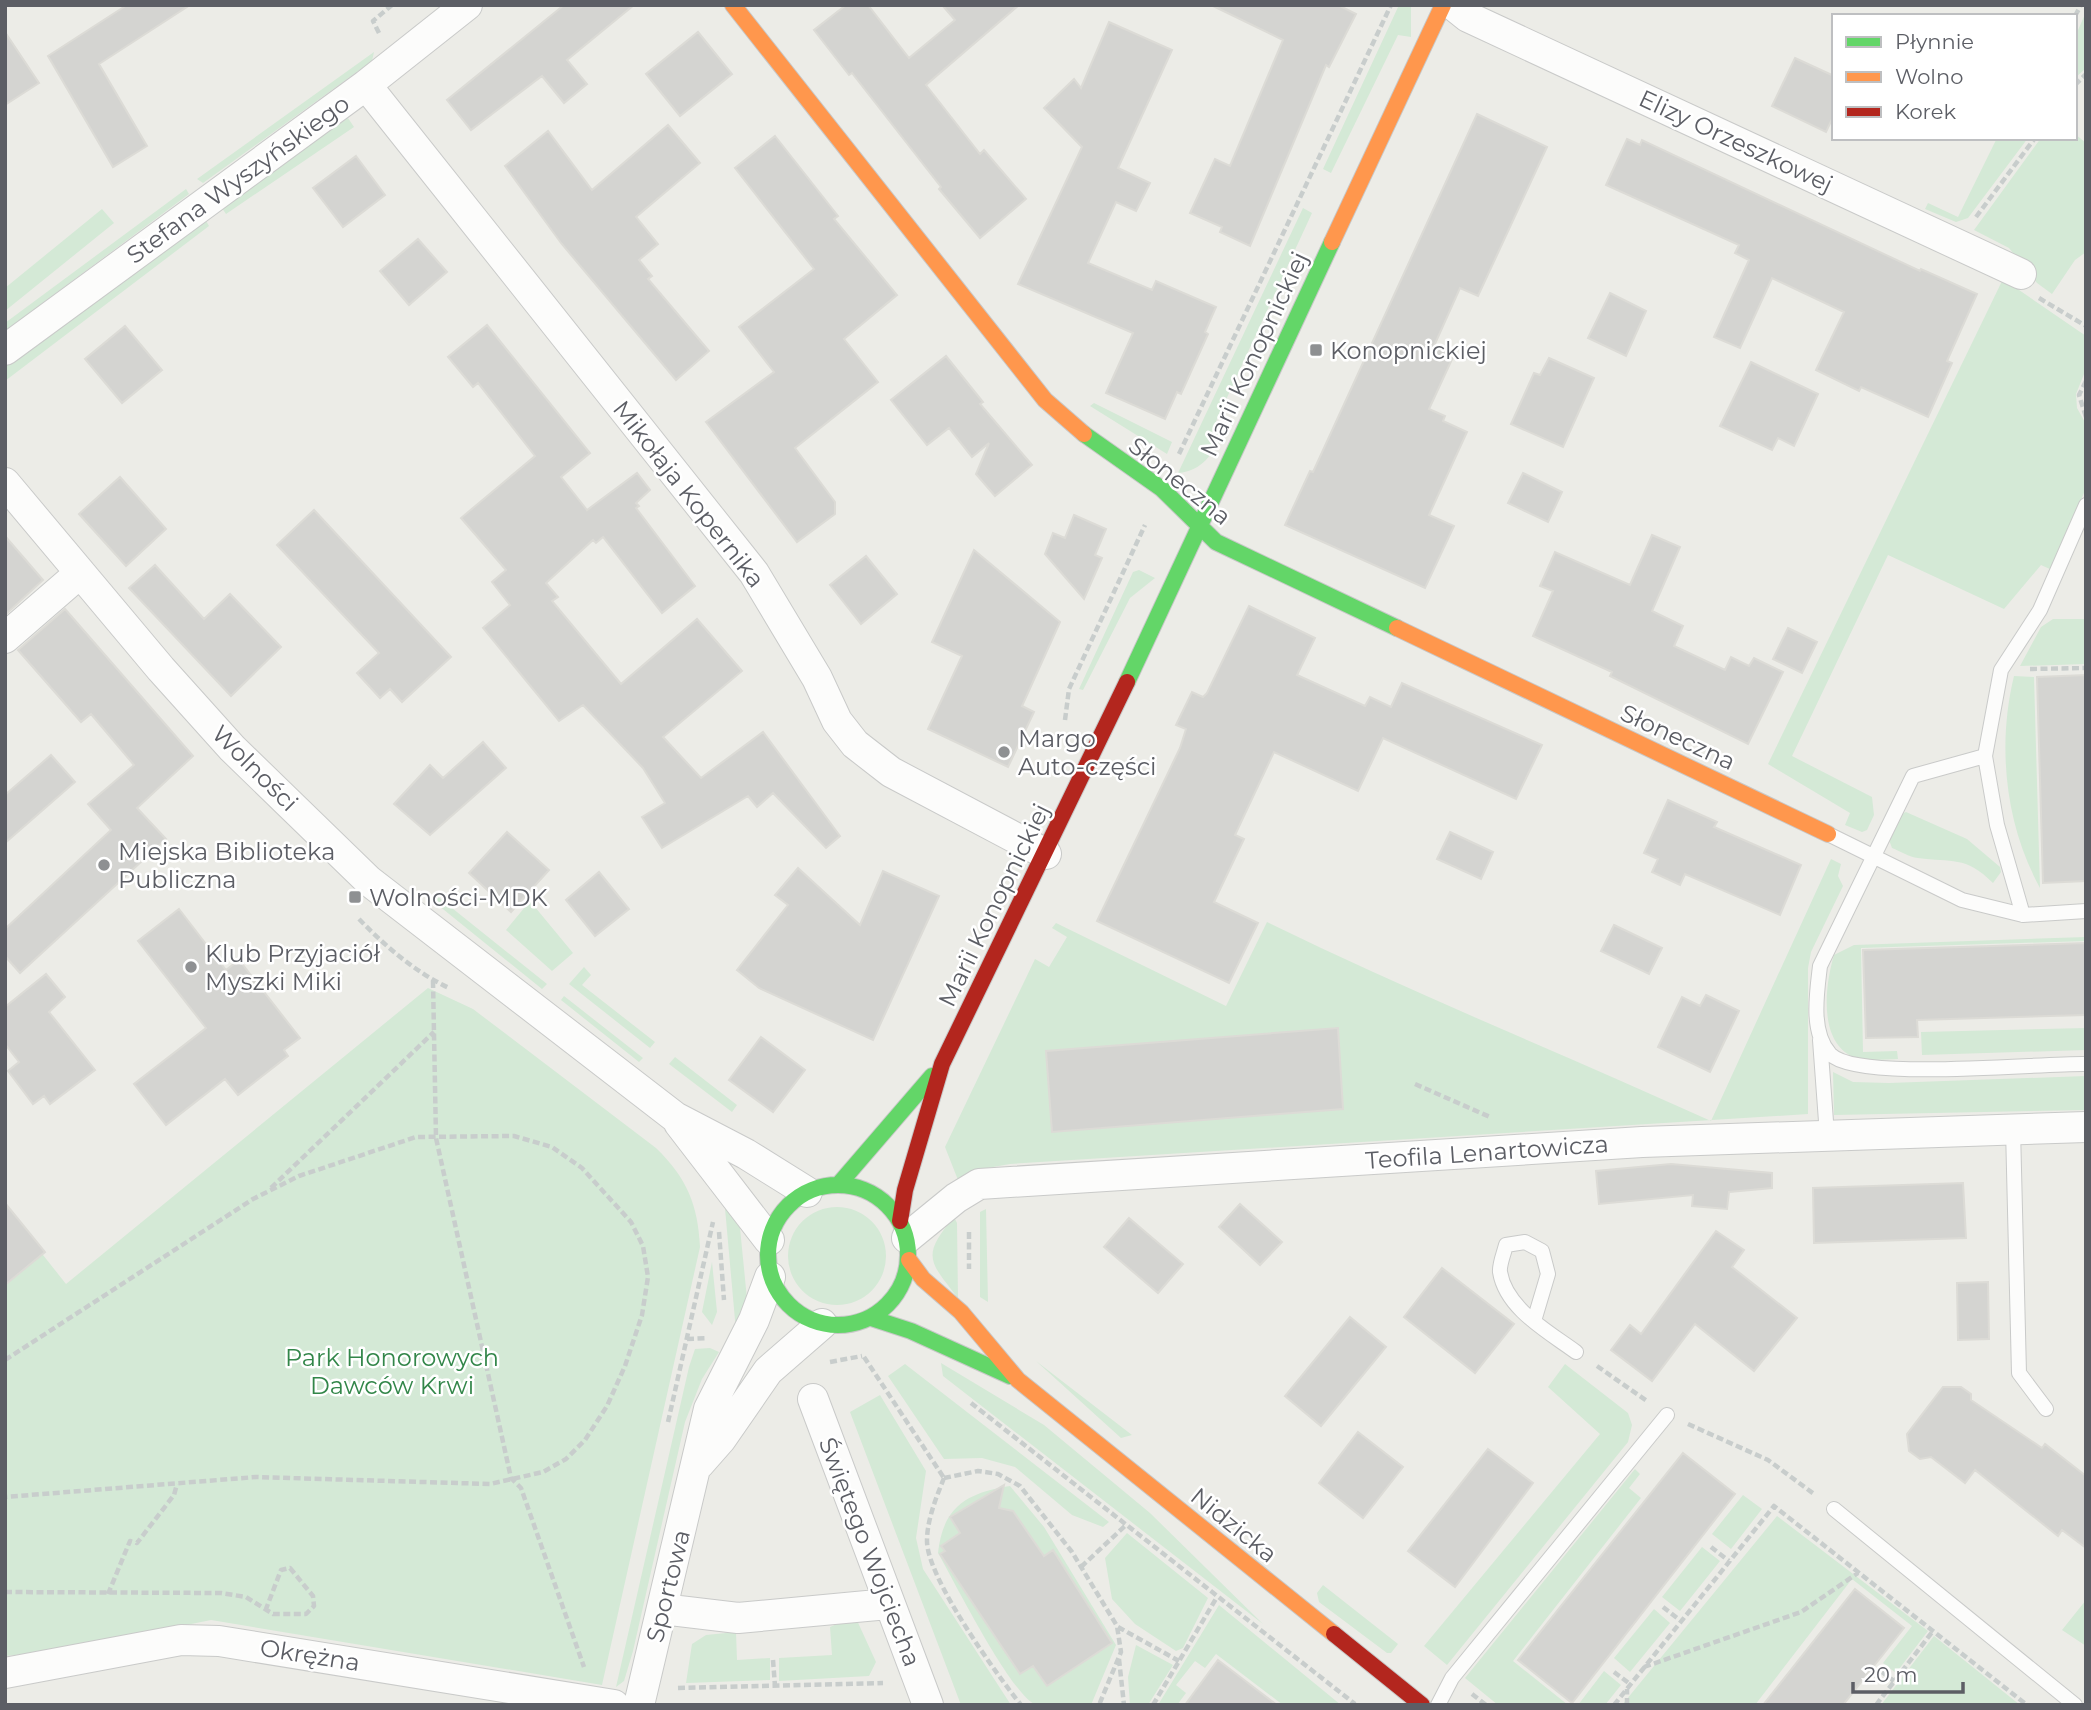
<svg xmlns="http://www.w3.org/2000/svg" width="2091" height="1710" font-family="Montserrat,sans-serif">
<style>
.green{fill:#d4e9d6}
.building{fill:#d4d4d1;stroke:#dcdbd6;stroke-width:2}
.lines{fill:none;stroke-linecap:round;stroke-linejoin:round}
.lane-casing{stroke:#c9cac9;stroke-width:16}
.street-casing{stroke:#c9cac9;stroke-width:32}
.fast-casing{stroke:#c8c8c8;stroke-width:18}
.slow-casing{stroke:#c8c8c8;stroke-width:18}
.jam-casing{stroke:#c8c8c8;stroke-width:18}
.path{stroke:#c8cdcc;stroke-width:4.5;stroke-dasharray:7 3.5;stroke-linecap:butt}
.lane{stroke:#fcfcfb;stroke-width:14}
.street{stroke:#fcfcfb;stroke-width:30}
.fast{stroke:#63d668;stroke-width:16}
.slow{stroke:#ff974d;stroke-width:16}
.jam{stroke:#b3261e;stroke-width:16}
.poi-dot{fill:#8e9092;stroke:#fff;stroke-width:2.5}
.labels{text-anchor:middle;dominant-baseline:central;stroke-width:5;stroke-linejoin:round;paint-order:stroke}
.street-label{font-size:24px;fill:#5c5e65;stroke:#fff}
.poi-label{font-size:24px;fill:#5c5e65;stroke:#fff;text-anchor:start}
.park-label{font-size:24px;fill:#328649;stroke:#fff}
</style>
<rect width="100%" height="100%" fill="#ecece7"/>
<path class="green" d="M1399 5H1411V37L1398 35 1331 173 1323 169Z
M2086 12V68L2075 78V37Z
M374 52 372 61 203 183 197 179Z
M348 118 354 127 226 214 220 205Z
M2075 134 2086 143V252L2075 260 2052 294 2037 283 2009 248 1974 230 2041 138H2075Z
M1997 138H2028L1968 218 1956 222 1925 209 1928 203 1958 217Z
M186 189 189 194 5 331V323Z
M1303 208 1312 213 1213 428 1225 434C1212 453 1203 471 1178 473Z
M102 209 114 223 5 311V288Z
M204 217 209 226 5 381V367Z
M2003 279 2086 336V369L2076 394 2077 408 2086 424V488L2052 570 2041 565 2004 609 1888 555 1792 756 1872 797 1874 815 1867 830 1862 832 1845 825 1850 813 1768 764Z
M1094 403 1172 442 1167 454 1090 406Z
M1139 570 1155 578 1130 598 1083 690 1079 689 1133 572Z
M2053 619H2086V664L2020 666 2041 627Z
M2014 676 2034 677 2040 888C2005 824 1997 746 2014 676Z
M1906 812 1967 839 2000 867 2001 872 1993 883C1965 855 1952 863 1918 858 1909 857 1900 851 1892 848L1889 840 1899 815Z
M1831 859 1841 864 1838 876 1843 886 1811 952 1808 968V1114L1010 1164 982 1169 958 1180 945 1147 1035 959 1049 967 1067 937 1052 928 1056 923 1226 1006 1267 922C1412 993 1563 1054 1711 1121Z
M437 896 547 984 542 989 433 901Z
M530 901 573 953 552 971 506 930Z
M2086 937V941L1861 948 1863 1052 1897 1051 1898 1059C1884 1059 1866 1062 1853 1057 1818 1041 1825 985 1834 955L1854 945Z
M584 967 591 975 582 985 655 1042 650 1048 569 984Z
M428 988 473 1009 656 1148C687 1178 698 1205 700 1247L602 1685 211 1620 63 1650 5 1656V1207L66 1284Z
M564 996 643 1058 639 1062 561 1000Z
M2086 1028V1050L1922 1055 1921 1032Z
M675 1057 737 1105 732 1112 669 1064Z
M1833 1072 1853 1082 1889 1083 2086 1076V1110L1834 1115Z
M724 1197 733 1209 740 1228 747 1299 736 1331Z
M788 1256a49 49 0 1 1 98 0a49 49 0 1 1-98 0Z
M986 1209 988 1302 980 1297V1212Z
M954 1217 957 1223 958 1298C929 1261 921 1256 954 1217Z
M712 1262 717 1312 712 1325 702 1312Z
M710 1348 719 1352 702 1379 685 1422 633 1651 624 1681 616 1687 689 1367 695 1349Z
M1036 1361 1132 1435 1121 1438Z
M941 1363 1044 1425 1150 1513 1263 1624 943 1376Z
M905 1364 1109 1522 1103 1527 1072 1515 1015 1467 982 1458 944 1459 888 1376Z
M1565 1364 1628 1413 1632 1425 1628 1442 1447 1665 1424 1646 1600 1434 1548 1387Z
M880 1395 926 1471 916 1538 923 1569 1011 1705H961L850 1412Z
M1635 1469 1640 1474 1629 1488 1641 1498 1513 1661 1568 1705H1498L1465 1678Z
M1010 1486 1044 1527 1116 1645 1091 1705C1074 1705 1052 1709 1037 1705 1013 1699 953 1579 938 1553 943 1507 966 1493 1010 1486Z
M1743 1495 1762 1509 1731 1549 1712 1534Z
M1777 1516 1928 1631 1896 1673 1883 1663 1912 1626 1852 1579 1755 1705H1622Z
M1127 1533 1208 1598 1183 1648 1176 1651 1135 1624 1112 1599 1105 1558Z
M1702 1547 1720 1561 1680 1611 1662 1597Z
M1323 1585 1398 1644 1391 1653H1387L1319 1602 1317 1593Z
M2086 1600V1646L2062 1630Z
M1219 1605 1341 1705H1283L1216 1654 1205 1668 1195 1661 1176 1685 1186 1693 1177 1705H1158Z
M1654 1609 1670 1623 1630 1672 1614 1658Z
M855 1616 876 1662 869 1676 779 1681V1658L832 1655 830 1627Z
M736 1632 737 1660 770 1658V1680L686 1683 692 1644 706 1635Z
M1934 1636 2020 1705H1881Z
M1136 1645 1173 1665 1148 1705H1130L1128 1677Z
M1604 1671 1621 1685 1605 1705H1578Z"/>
<path class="building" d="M127 5H190L99 64 147 146 113 167 48 56Z
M564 5H634L567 60 587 84 564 103 542 76 471 130 447 100Z
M846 5H868L909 58 955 20 942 5H1019L926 85 980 154 984 150 1026 199 980 238 939 189 941 187 852 73 849 75 814 30Z
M1211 5H1338L1356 14 1329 67 1326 65 1250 246 1220 232 1222 227 1190 213 1215 159 1230 166 1283 40Z
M1109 22 1172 50 1118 168 1150 183 1136 211 1116 202 1088 263 1152 290 1156 281 1216 307 1205 332 1208 334 1181 394 1177 392 1165 419 1106 393 1133 333 1018 284 1082 147 1044 108 1074 79 1081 88Z
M5 32 39 83 5 105Z
M698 32 732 74 680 116 646 74Z
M1795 58 1834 76V115L1826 132 1772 106Z
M1477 114 1547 147 1478 296 1460 288 1434 346 1454 355 1429 409 1445 416 1443 421 1467 432 1429 515 1454 526 1425 588 1285 525 1310 471 1313 472Z
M668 125 700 163 636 217 658 244 639 260 652 276 648 279 709 351 676 380 561 243 505 166 548 131 592 190Z
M775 136 838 216 834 219 897 295 844 339 878 382 795 448 835 502V514L797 542 706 422 774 372 739 327 814 269 735 168Z
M1627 139 1640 145 1642 140 1920 271 1921 269 1977 294 1947 361 1952 363 1928 417 1861 387 1859 391 1816 370 1844 312 1772 278 1740 348 1714 337 1749 260 1735 253 1739 245 1606 185Z
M356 156 385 195 343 227 313 188Z
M418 239 447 272 409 305 380 271Z
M1610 293 1646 311 1626 356 1588 338Z
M487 325 590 453 561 477 587 510 637 473 650 490 636 503 639 506 636 508 695 586 662 613 603 537 596 543 593 540 546 583 558 597 552 601 621 684 697 619 742 671 663 737 701 778 763 732 840 836 826 848 773 793 757 807 748 796 662 848 642 817 665 803 643 768 583 705 559 721 483 628 510 605 492 582 506 570 461 518 535 456 478 383 473 387 448 357Z
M125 326 162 370 122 403 85 359Z
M946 356 983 402 980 404 1032 465 995 496 976 474 989 443 972 457 949 428 927 445 891 400Z
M1549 358 1594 378 1563 447 1511 424 1534 373 1540 375Z
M1751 362 1818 394 1794 446 1778 438 1772 450 1720 426Z
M1523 473 1562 492 1548 522 1508 503Z
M120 477 166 529 126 566 79 514Z
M314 510 451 657 402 702 390 689 380 698 357 673 379 653 277 545Z
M1074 515 1106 529 1095 555 1102 558 1084 599 1045 554 1053 533 1065 538Z
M1652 535 1680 547 1652 611 1683 626 1674 646 1725 670 1731 657 1749 666 1754 658 1783 672 1748 744 1610 676 1612 672 1533 636 1553 591 1540 586 1555 552 1630 585Z
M5 536 43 580 5 615Z
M974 550 1060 622 1022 706 1034 712 1008 767 928 729 962 656 932 642Z
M866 556 897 594 861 624 830 585Z
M155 565 204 619 230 594 281 647 231 696 129 588Z
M1249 606 1315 638 1297 675 1365 706 1370 697 1391 707 1402 683 1542 745 1516 799 1383 738 1358 791 1274 752 1235 835 1244 839 1214 902 1258 923 1229 983 1097 921 1180 748 1186 729 1176 725 1192 692 1203 697 1207 693Z
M65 609 193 756 137 808 166 839 20 973 5 956V929L111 830 88 804 134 765 91 714 81 722 18 650Z
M1788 628 1817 642 1802 673 1773 659Z
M2086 675V881L2043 883 2037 677Z
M483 742 506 768 430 835 394 804 430 765 443 778Z
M51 755 75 782 5 843V795Z
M1668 800 1717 822 1714 827 1801 865 1780 915 1685 874 1680 885 1652 872 1658 859 1644 853Z
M507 832 549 870 511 912 469 873Z
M1450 832 1493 852 1481 879 1437 859Z
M798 868 860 925 883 871 939 896 873 1040 759 988 737 970 788 905 775 895Z
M599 872 629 909 595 936 566 900Z
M179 909 226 970 239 960 300 1038 284 1050 288 1056 238 1095 225 1079 166 1125 134 1084 206 1028 138 941Z
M1614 925 1662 948 1649 974 1601 951Z
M2086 943V1015L1917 1020 1918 1037 1866 1038 1863 950Z
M46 974 65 997 49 1012 95 1070 50 1104 44 1096 33 1104 8 1071 19 1062 5 1044V1007Z
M1706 995 1739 1011 1710 1072 1658 1047 1682 997 1700 1006Z
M1338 1028 1343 1109 1052 1132 1046 1051Z
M761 1037 805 1070 773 1112 729 1080Z
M1671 1164 1772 1173V1188L1729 1192 1727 1209 1692 1206 1693 1195 1599 1204 1596 1171Z
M1963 1183 1966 1238 1814 1243 1813 1188Z
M5 1203 45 1252 5 1285Z
M1240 1204 1282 1242 1260 1265 1219 1227Z
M1129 1218 1183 1264 1158 1293 1104 1247Z
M1716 1231 1744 1250 1732 1267 1797 1318 1754 1371 1695 1324 1652 1381 1611 1350 1630 1325 1641 1334Z
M1442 1268 1514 1324 1475 1373 1404 1317Z
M1988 1282 1989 1339 1958 1340 1957 1283Z
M1350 1317 1386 1347 1321 1426 1285 1396Z
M1943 1387H1961L1971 1394V1400L2042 1448 2045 1444 2086 1476V1548L2062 1530 2058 1536 1975 1470 1965 1483 1931 1457 1920 1459 1909 1451 1907 1434Z
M1358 1432 1403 1467 1363 1518 1319 1483Z
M1488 1449 1533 1483 1455 1587 1408 1551Z
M1683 1453 1735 1494 1572 1703 1518 1660Z
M1004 1485 999 1508 1013 1511 1044 1556 1053 1550 1112 1643 1047 1686 1033 1666 1020 1674 940 1554 945 1551 941 1546 960 1533 950 1517Z
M1855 1589 1904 1628 1843 1705H1763Z
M1218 1660 1277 1705H1185Z"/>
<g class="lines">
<defs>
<path id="lane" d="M1985 756 1913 776 1820 966C1817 992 1810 1032 1830 1054 1857 1082 2039 1063 2086 1064
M1828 834 1962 900 2023 915 2086 911
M2023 915 1997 825 1985 756 2001 670 2040 610 2086 505
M1820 1040 1827 1135
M2013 1129 2019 1373 2046 1409
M1534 1321 1548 1274 1542 1251 1525 1242 1506 1245C1504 1253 1499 1265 1500 1272 1506 1309 1549 1332 1576 1352
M1834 1509 2075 1705
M1438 1705 1452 1678 1667 1415"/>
<path id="street" d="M1453 5 1468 17 2021 274
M366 85 754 573 817 678 837 721 855 744 891 772 1046 854
M5 350 366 85 467 5
M5 483 161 669 232 748 369 881 675 1117 746 1154 807 1192
M5 638 80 573
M679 1123 769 1240
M907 1238 956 1198 979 1184 1642 1142 2086 1127
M813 1399 928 1705
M699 1464 721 1439 768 1371 822 1324
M662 1609 738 1618 888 1604
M5 1673 181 1640 219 1641 614 1705
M639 1705 709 1409 754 1320 770 1277"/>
<path id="fast" d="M1084 434 1162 489 1216 542 1397 628
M1127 682 1332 242
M839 1184 932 1076
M768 1255a70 70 0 1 1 140 0a70 70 0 1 1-140 0Z
M871 1318 911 1331 1010 1376"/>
<path id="slow" d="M733 5 1045 400 1084 434
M1332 242 1443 5
M1397 628 1828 834
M909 1260 923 1279 961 1312 1018 1380 1334 1634"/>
<path id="jam" d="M900 1221 905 1190 942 1064 1127 682
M1334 1634 1422 1705"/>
</defs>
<use href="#lane" class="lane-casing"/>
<use href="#street" class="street-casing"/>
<use href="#fast" class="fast-casing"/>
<use href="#slow" class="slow-casing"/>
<use href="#jam" class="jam-casing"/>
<path class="path" d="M2075 16 2081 5
M379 33 373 21 392 5
M2075 85 2086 74
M1976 217 2035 138
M2039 298 2086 326
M2086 381 2079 395 2086 417
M1179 454 1391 5
M2030 669 2086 668
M1065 720 1069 689 1145 525
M359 919C385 946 415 972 449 988
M433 981 436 1138 511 1478 521 1488 584 1667
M1415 1084 1490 1117
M271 1188 434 1032
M719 1232 724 1300
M969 1232V1269
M687 1339 708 1338
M864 1357 944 1478
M5 1360 253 1199 299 1176 416 1137 514 1136 552 1147 582 1168 631 1222 643 1246 648 1277 642 1315 625 1366 607 1406 585 1440 566 1459 543 1472 490 1484 256 1477 5 1497
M830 1362 862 1356
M1597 1366 1647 1401
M971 1403 1355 1704
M668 1422 713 1222
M1688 1424 1768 1460 1814 1494
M944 1478 978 1471 998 1474 1020 1486 1072 1552 1117 1626 1121 1652 1099 1705
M944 1478C936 1498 927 1520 927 1541 927 1578 997 1675 1021 1705
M1711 1547 1729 1561
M1081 1567 1126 1525
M5 1592 221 1593 246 1597 273 1614H306L314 1606 313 1596 290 1568 281 1570 266 1609
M108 1594 130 1541 137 1543 174 1495 177 1484
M1663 1607 1681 1621
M1118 1627 1179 1661
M1119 1659 1124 1705
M773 1660 775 1686
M1644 1667 1801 1612 1858 1573
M1614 1672 1630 1684
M1882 1672 1894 1681
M678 1688 883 1683
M1472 1694 1486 1705
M1153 1705 1217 1597
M1614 1705 1774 1506 2027 1705
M1627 1705V1689
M1876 1705 1933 1631"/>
<use href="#lane" class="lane"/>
<use href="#street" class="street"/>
<use href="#fast" class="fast"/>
<use href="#slow" class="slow"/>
<use href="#jam" class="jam"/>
</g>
<g class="poi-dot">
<rect x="1309" y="343" width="14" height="14" rx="3.5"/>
<circle cx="1004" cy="752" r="7"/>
<circle cx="104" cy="865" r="7"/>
<rect x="348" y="890" width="14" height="14" rx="3.5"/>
<circle cx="191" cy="967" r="7"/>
</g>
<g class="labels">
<g class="street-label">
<text transform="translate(1736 141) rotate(25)">Elizy Orzeszkowej</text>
<text transform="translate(238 179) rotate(-36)">Stefana Wyszyńskiego</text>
<text transform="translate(1254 354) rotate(-65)">Marii Konopnickiej</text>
<text transform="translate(1180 481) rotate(39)">Słoneczna</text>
<text transform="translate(689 494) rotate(52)">Mikołaja Kopernika</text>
<text transform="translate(1678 737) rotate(25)">Słoneczna</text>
<text transform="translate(255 768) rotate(45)">Wolności</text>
<text transform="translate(994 905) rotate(-64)">Marii Konopnickiej</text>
<text transform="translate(1487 1152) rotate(-4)">Teofila Lenartowicza</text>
<text transform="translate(1234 1525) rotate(39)">Nidzicka</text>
<text transform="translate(870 1552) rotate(69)">Świętego Wojciecha</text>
<text transform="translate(668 1586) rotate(-76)">Sportowa</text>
<text transform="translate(310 1655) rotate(9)">Okrężna</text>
</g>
<g class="poi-label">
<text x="1330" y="350">Konopnickiej</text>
<text x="1018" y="738">Margo<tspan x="1018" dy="28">Auto-części</tspan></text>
<text x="118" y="851">Miejska Biblioteka<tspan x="118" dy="28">Publiczna</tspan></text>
<text x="369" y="897">Wolności-MDK</text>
<text x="205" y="953">Klub Przyjaciół<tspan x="205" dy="28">Myszki Miki</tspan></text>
</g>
<g class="park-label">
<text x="392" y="1357">Park Honorowych<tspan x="392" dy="28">Dawców Krwi</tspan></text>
</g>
</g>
<rect width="2091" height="1710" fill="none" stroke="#5c5e65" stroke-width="14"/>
<rect x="1832" y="14" width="245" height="126" fill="#ffffff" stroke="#bebfc1" stroke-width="2"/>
<rect x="1846" y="37" width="35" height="10" fill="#63d668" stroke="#bebfc1" stroke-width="2"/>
<text x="1895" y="49" font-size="21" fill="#5c5e65">Płynnie</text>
<rect x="1846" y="72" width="35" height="10" fill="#ff974d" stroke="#bebfc1" stroke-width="2"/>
<text x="1895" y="84" font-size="21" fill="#5c5e65">Wolno</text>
<rect x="1846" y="107" width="35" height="10" fill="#b3261e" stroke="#bebfc1" stroke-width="2"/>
<text x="1895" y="119" font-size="21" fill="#5c5e65">Korek</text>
<path d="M1853 1682v10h110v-10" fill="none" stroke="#5c5e65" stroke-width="3.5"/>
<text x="1864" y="1682" font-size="21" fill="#5c5e65" stroke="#ffffff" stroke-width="5" paint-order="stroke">20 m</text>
</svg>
